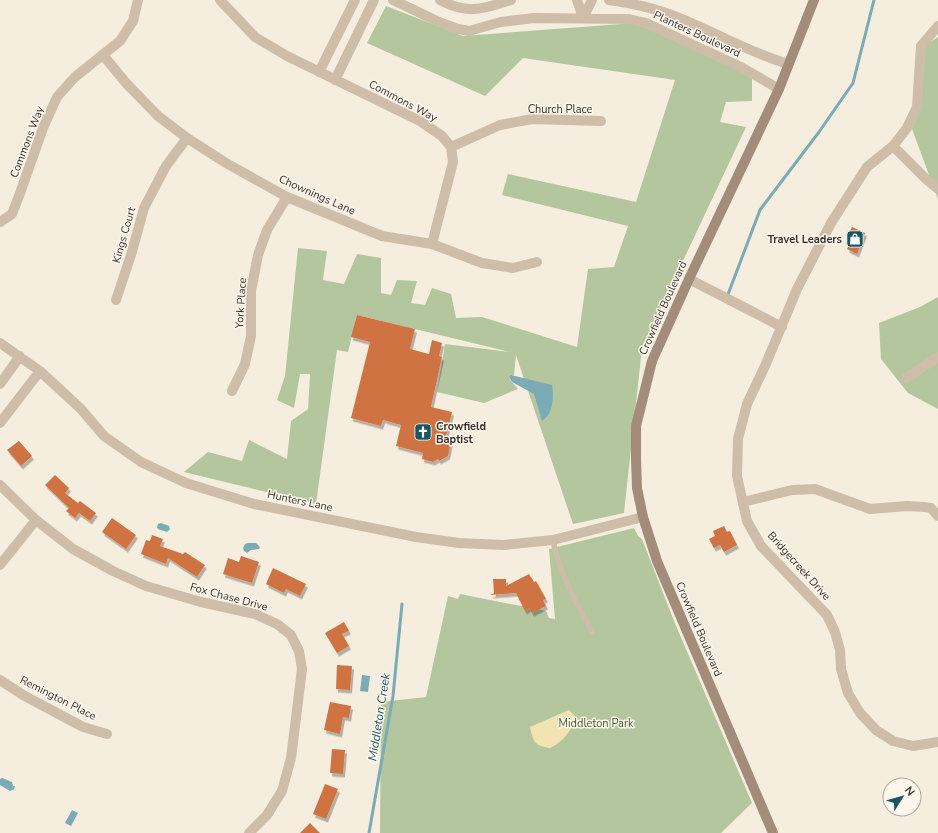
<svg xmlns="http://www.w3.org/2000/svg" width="938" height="833" font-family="'Nunito Sans',sans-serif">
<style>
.green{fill:#b4c69d}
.sand{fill:#f2e3b3}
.water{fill:#7bacb5}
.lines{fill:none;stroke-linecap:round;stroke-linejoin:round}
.stream{stroke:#7bacb5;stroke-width:3}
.building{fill:#d07342;filter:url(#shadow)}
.lane{stroke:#cebea9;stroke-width:5.5}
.street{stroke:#cebea9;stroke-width:10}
.secondary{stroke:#a38d7a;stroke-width:10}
.labels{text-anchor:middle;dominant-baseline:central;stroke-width:3;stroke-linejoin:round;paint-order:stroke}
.street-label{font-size:11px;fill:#3b3129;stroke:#fcf6ec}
.poi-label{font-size:11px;font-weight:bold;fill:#3b3129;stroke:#fcf6ec;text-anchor:end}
.park-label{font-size:11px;fill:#455c2b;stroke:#fcf6ec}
.water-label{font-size:12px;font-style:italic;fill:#1b5561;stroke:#fcf6ec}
</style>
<defs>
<filter id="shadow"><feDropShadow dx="2" dy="3.5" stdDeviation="0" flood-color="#0004"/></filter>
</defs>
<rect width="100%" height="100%" fill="#f5edde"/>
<path class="green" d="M386 6 463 36 635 23 752 76V101L726 102 720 122 746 127 642 348 624 513 573 524 516 355 514 375 509 377 510 380 518 389 484 403 437 392 445 344 510 352 357 315 348 352 337 350 316 504 184 472 208 452 242 461 249 440 287 459 291 421 308 409 310 374H300L294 408 277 400 285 376 298 248 327 251 323 280 344 284 357 254 381 258V293L391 295 397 280 417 281 411 303 425 305 432 288 451 294 456 318 482 317 577 347 588 269 614 267 628 226 502 195 508 174 636 202 675 80 523 58 485 96 367 43Z
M938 37V199L912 129 924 46Z
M938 297V409L908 393 881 359 879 323 920 307Z
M634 528 638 536 642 539 674 621 752 803 721 833H380L381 702 426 697 448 596 458 599 460 594 546 611 549 618 555 619 549 549Z"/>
<path class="sand" d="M569 710 576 717C571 731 563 742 550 748 535 746 533 742 530 727Z"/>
<path class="water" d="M511 375 552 385C554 394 553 406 549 414 547 417 544 419 542 421L534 394 512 382 509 377Z
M161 523 169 526 170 529 167 532 158 529 157 527 158 524Z
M248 543H256L260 547 259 549 251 550 247 553 244 551 243 548 245 544Z
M362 675 370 676 368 692 360 691Z
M2 778 12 782 13 786H15L14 789 10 791 0 785V779Z
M72 810 78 813 71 826 65 823Z"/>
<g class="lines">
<path class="stream" d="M727 297 760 210 819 132 853 83 874 0
M369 833 393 696 402 604"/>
</g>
<path class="building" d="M852 227 865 233 857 254 847 249 849 245 846 244 850 236 848 235Z
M357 315 415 329 410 349 429 354 432 340 442 343 439 356 442 357 431 407 452 412 445 440 451 441 448 456 439 461 438 459 433 462 422 459 423 453 396 446 401 425 383 420 381 426 351 418 370 342 351 337Z
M19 441 32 456 21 466 7 450Z
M55 475 69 488 65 493 78 503 80 501 96 513 90 521 79 513 75 518 66 511 69 508 45 485Z
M112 518 136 535 126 549 102 532Z
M724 526 727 532 730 531 737 545 724 552 720 545 714 548 709 539 715 536 713 531Z
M152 535 163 539 160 546 183 554 185 552 205 565 197 577 168 558 166 564 141 554 146 540 150 541Z
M241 556 259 562 252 583 223 574 228 558 239 562Z
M273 568 306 584 300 596 286 589 284 593 266 584Z
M529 574 534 582 536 581 546 599 543 600 546 606 532 613 529 608 525 611 516 593 490 595 494 593 493 579H506V586Z
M344 622 349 631 342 634 349 646 337 653 325 633Z
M337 665 352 666 350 690 336 689Z
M330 702 351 706 349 718 343 717 340 734 324 730Z
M332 749 345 750 343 774 330 773Z
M325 784 338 789 326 819 313 814Z
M310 823 320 833H300Z"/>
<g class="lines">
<path class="lane" d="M553 540C559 573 576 602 592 632"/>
<path class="street" d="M220 0 255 37 287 56 420 121 442 136 451 147 453 162 432 244
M393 0 439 22 458 29 469 31 501 22 534 18 629 19 646 23 741 67 779 89
M440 0C469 15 482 9 511 0
M577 0 583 18 592 0
M609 0C630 3 650 7 669 14 710 29 747 52 788 64
M938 26 921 46 917 107 907 128 893 146 867 167 831 223 797 289 765 366 747 404 738 439 737 476 747 521 761 546 827 615 835 632 840 650 841 669 848 693 860 713 876 730 893 741 913 746 938 742
M103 55 126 83 158 116 187 138 226 163 287 197 382 236 432 244 482 263 513 268 537 262
M319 72 355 0
M335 80 374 0
M893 146 926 179 938 189
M451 147 500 125 532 119 601 121
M0 222 12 214 19 196 43 128 57 97 75 77 120 41 133 21 138 0
M689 279 782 327
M116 300 131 255 144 208 166 166 187 138
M0 343 40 371 81 409 104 436 141 462 186 483 254 504 416 537 459 543 504 545 553 540 643 517
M906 378 938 357
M0 384 20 356
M232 391 245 364 251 336V291L258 255 267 230 287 197
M0 423 40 371
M0 485 36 520 73 549 113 571 146 586 201 602 255 614 277 624 291 635 299 651 302 669 291 758 282 791 267 815 249 833
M743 502 792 490 815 489 870 509 907 506 924 507 931 508 938 516
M0 565 36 520
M0 680 23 695 83 727 107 734"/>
<path class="secondary" d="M773 833 657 561 643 517 637 488 636 459V426L652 361 689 279 779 89 814 0"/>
</g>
<defs>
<symbol id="shop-square" viewBox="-11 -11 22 22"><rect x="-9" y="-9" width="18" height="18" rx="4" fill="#1b5561" stroke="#fcf6ec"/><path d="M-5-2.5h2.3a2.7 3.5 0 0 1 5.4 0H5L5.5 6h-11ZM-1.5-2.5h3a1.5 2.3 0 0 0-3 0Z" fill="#fff"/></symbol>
<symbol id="church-square" viewBox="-11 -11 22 22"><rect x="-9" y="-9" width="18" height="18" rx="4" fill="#1b5561" stroke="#fcf6ec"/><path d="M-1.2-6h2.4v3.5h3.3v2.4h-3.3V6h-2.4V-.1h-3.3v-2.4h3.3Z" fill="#fff"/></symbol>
</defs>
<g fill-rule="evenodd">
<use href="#shop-square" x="845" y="229" width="20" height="20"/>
<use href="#church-square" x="413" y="422" width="20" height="20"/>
</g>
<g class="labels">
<g class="street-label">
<text transform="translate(697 34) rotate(25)">Planters Boulevard</text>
<text transform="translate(403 101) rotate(28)">Commons Way</text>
<text x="560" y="109">Church Place</text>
<text transform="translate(27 142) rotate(-69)">Commons Way</text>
<text transform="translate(317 195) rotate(24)">Chownings Lane</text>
<text transform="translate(124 235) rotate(-74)">Kings Court</text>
<text transform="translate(241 303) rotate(-86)">York Place</text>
<text transform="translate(663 308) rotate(-66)">Crowfield Boulevard</text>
<text transform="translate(300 501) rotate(12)">Hunters Lane</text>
<text transform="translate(799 566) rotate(48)">Bridgecreek Drive</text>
<text transform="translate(229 597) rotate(15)">Fox Chase Drive</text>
<text transform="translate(699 629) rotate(67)">Crowfield Boulevard</text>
<text transform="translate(58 698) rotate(27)">Remington Place</text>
</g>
<g class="poi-label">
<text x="842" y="239">Travel Leaders</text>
<text x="436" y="426" text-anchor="start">Crowfield<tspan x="436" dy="13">Baptist</tspan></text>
</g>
<g class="park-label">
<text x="596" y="723">Middleton Park</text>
</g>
<g class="water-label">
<text transform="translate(379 717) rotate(-81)">Middleton Creek</text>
</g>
</g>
<g transform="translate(902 797) rotate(53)"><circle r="19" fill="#fcf6ec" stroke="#afa79e"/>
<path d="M0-3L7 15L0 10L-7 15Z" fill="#1b5561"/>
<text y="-6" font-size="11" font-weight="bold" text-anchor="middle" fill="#3b3129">N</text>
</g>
</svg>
